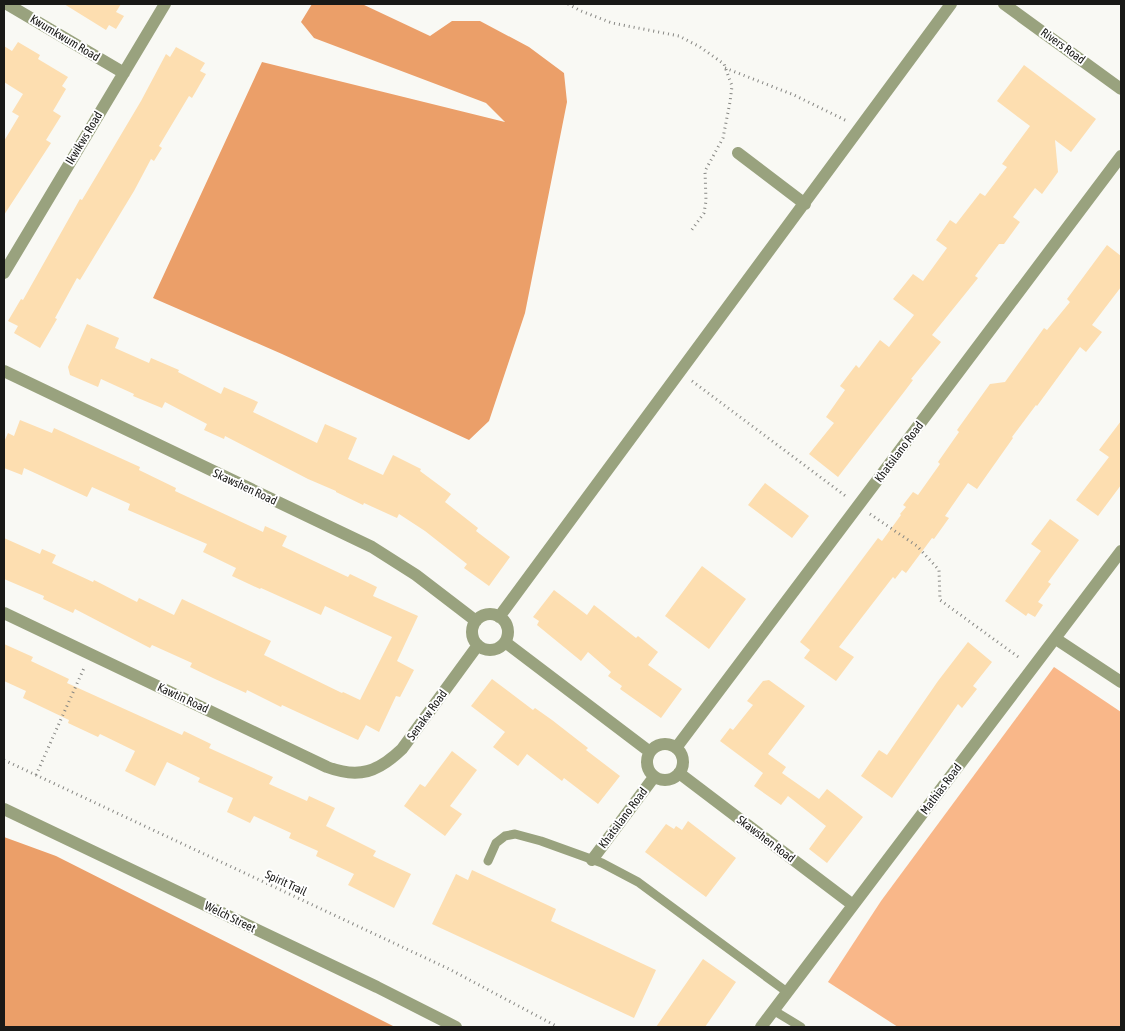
<svg xmlns="http://www.w3.org/2000/svg" width="1125" height="1031" font-family="'Asap Condensed',sans-serif">
<style>
.green{fill:#f9b789}
.forest{fill:#eb9f69}
.building{fill:#fddeb0}
.lines{fill:none;stroke-linecap:round;stroke-linejoin:round}
.path{stroke:#868682;stroke-width:3;stroke-dasharray:1 4;stroke-linecap:butt}
.service{stroke:#99a27e;stroke-width:9}
.minor{stroke:#99a27e;stroke-width:12}
.tertiary{stroke:#99a27e;stroke-width:12}
.labels{text-anchor:middle;dominant-baseline:central;stroke-width:4;stroke-linejoin:round;paint-order:stroke}
.street-label{font-size:12px;fill:#191917;stroke:#fff}
</style>
<rect width="100%" height="100%" fill="#f9f9f4"/>
<path class="green" d="M1054 667 1121 712V1027H898L828 982 881 901Z"/>
<path class="forest" d="M312 4H362L430 36 452 21H480L529 47 564 73 567 102 525 313 489 421 469 440 282 354 153 298 262 62 505 122 486 103 314 38 301 22Z
M4 837 56 856 395 1027H4Z"/>
<path class="building" d="M64 4H121L116 12 124 16 116 29 109 25 106 30Z
M18 42 40 55 38 59 68 77 62 86 66 89 53 111 61 116 46 140 51 143 4 215V141L19 116 12 112 23 94 4 82V46L12 51Z
M176 47 205 63 200 71 206 74 192 98 189 96 159 146 162 148 154 161 151 159 134 191 80 280 77 278 55 318 57 319 40 348 14 333 18 326 8 321 21 299 23 300 80 199 82 200 97 175 141 101 166 54 170 57Z
M1024 65 1096 119 1071 152 1055 140 1058 172 1042 194 1035 188 1013 217 1020 222 1004 244H999L975 276 978 278 932 335 941 342 911 379 913 380 904 392 838 477 809 454 834 423 826 417 845 390 840 386 856 365 859 368 880 340 889 347 914 315 893 299 913 274 923 281 947 248 936 240 950 220 956 224 980 193 985 196 1007 167 1002 164 1030 126 997 101Z
M1107 245 1121 256V287L1092 325 1102 332 1086 352 1080 347 1037 406 1036 405 1012 437 1013 438 977 489 968 483 945 516 949 518 934 539 932 538 906 573 902 570 895 579 893 577 839 647 854 657 836 681 804 658 810 650 800 642 878 538 882 541 901 515 900 514 906 507 903 505 913 492 918 495 940 464 938 462 959 432 957 430 990 384 1005 382 1044 328 1047 330 1070 302 1067 299Z
M87 324 119 338 115 348 149 363 151 358 179 370 178 372 221 394 224 387 258 402 253 412 317 443 325 424 357 438 348 459 383 475 393 455 421 469 420 471 451 494 445 502 478 528 476 531 510 557 489 586 464 568 467 564 425 531 399 514 397 518 364 503 363 505 336 492V491L308 479 225 436 224 439 204 430 207 424 165 402 162 408 133 396 134 394 101 379 98 387 70 375 68 367Z
M20 420 52 433 54 428 140 467 139 470 176 488 175 491 263 532 265 526 287 536 282 546 348 577 350 574 377 587 373 596 418 616 397 661 414 670 400 697 396 696 379 732 366 725 358 740 282 705 281 707 247 690 246 693 215 679 190 667 192 663 152 645 150 648 75 609 73 613 43 599 44 596 4 579V538L40 554 42 549 56 555 52 563 93 582 94 580 137 602 139 598 174 615 182 599 271 641 264 655 342 693 343 692 360 700 392 637 325 606 321 615 261 588 260 589 232 576 236 568 203 552 207 544 128 510 130 504 92 487 87 497 24 468 22 475 4 468V442L8 433 14 436Z
M1121 421V485L1098 516 1076 500 1109 457 1099 450Z
M765 483 809 516 792 538 748 505Z
M1050 519 1079 540 1048 582 1051 584 1038 602 1043 605 1035 617 1028 613 1026 616 1005 601 1041 551 1031 544Z
M702 566 746 599 709 649 665 616Z
M554 590 587 615 594 605 636 638 638 636 658 652 648 665 682 689 661 718 620 689 622 686 608 676 611 672 588 652 581 661 537 625 539 621 533 617Z
M968 642 992 662 973 686 977 689 962 708 958 704 892 798 861 776 879 750 887 755 938 681Z
M4 644 33 657 31 661 69 679 67 683 182 735 184 731 211 744 209 748 273 777 269 784 307 801 309 796 335 808 326 826 376 851 373 856 411 874 394 908 348 885 354 874 316 856 318 851 289 838 291 833 254 816 250 823 227 812 233 798 198 782 200 778 167 762 155 786 125 771 135 751 100 734 98 737 68 723 69 720 23 698 26 691 4 681Z
M492 679 533 710 535 708 552 720 588 748 586 750 620 776 598 804 564 778 562 781 527 754 518 766 493 747 505 732 471 706Z
M769 680 805 706 768 754 786 767 782 773 819 799 827 789 863 817 827 863 809 849 826 826 788 796 781 805 754 786 763 773 720 741 730 728 733 730 753 705 747 701 763 681Z
M452 751 477 770 450 806 462 814 445 836 404 806 420 784 425 787Z
M688 821 736 858 706 897 645 852 666 824 674 829 676 826 682 830Z
M472 870 556 909 551 921 656 970 634 1018 432 924 456 874 468 880Z
M703 959 736 982 705 1027H656Z"/>
<g class="lines">
<path class="path" d="M568 4 581 11 612 23 679 36 700 47 724 64 732 86 730 102 723 138 705 171 706 201 704 213 691 231
M725 68 794 95 847 121
M692 381 847 497
M870 514 917 546 939 570 940 600 1021 659
M4 760 449 969 558 1027
M36 775 84 668"/>
<path class="service" d="M488 861 496 843 505 836 515 834 541 841 602 863 638 882 787 992
M773 1010 801 1027"/>
<path class="minor" d="M7 4 124 73
M1004 4 1121 89
M738 153 805 204
M4 273 165 4
M4 371 372 547 416 575 476 621
M4 613 327 767C359 779 378 772 402 749L478 645
M472 632a18 18 0 1 1 36 0a18 18 0 1 1-36 0Z
M499 617 951 4
M1056 639 1121 682
M505 642 650 752
M647 762a18 18 0 1 1 36 0a18 18 0 1 1-36 0Z
M676 748 1121 156
M679 773 853 905
M592 860 654 777
M761 1027 1121 551"/>
<path class="tertiary" d="M4 809 377 987 456 1027"/>
</g>
<g class="labels">
<g class="street-label">
<text transform="translate(65 38) rotate(31)">Kwumkwum Road</text>
<text transform="translate(1063 46) rotate(36)">Rivers Road</text>
<text transform="translate(84 138) rotate(-59)">Ikwikws Road</text>
<text transform="translate(899 452) rotate(-53)">Khatsilano Road</text>
<text transform="translate(245 487) rotate(25)">Skawshen Road</text>
<text transform="translate(183 698) rotate(25)">Kawtin Road</text>
<text transform="translate(427 715) rotate(-54)">Senakw Road</text>
<text transform="translate(941 789) rotate(-53)">Mathias Road</text>
<text transform="translate(623 818) rotate(-53)">Khatsilano Road</text>
<text transform="translate(766 839) rotate(37)">Skawshen Road</text>
<text transform="translate(286 883) rotate(25)">Spirit Trail</text>
<text transform="translate(230 917) rotate(26)">Welch Street</text>
</g>
</g>
<rect width="1125" height="1031" fill="none" stroke="#191917" stroke-width="10"/>
</svg>
